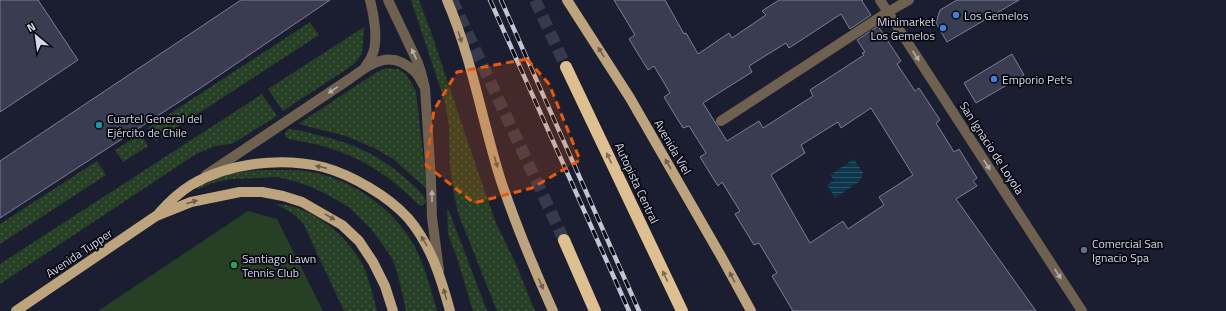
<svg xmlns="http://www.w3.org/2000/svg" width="1226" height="311" font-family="'Titillium Web',sans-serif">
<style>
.grass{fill:url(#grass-dots)}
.garden{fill:#263f25}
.water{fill:url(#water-rules)}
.building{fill:#3a3c52;stroke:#7c7e97;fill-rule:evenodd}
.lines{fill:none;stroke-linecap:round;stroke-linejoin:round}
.highway-tunnel{stroke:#37394c;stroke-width:12;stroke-dasharray:12 6;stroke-linecap:butt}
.minor{stroke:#6e614f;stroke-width:10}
.major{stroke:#bea47d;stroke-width:10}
.highway{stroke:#debf8f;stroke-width:12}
.rail-casing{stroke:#c3c5d3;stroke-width:4.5}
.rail{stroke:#070811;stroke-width:3;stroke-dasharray:9;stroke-linecap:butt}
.oneway{fill:#6c5e4c}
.oneway2{fill:#b2aeb1}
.oneway3{fill:#7d6d56}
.marked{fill:#e8590c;fill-opacity:0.2;stroke:#e8590c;stroke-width:3;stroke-dasharray:8 5;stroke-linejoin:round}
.shop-dot{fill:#3f7fe0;stroke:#070811;stroke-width:1.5}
.culture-dot{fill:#0f9aa8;stroke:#070811;stroke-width:1.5}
.service-dot{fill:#5c6f8a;stroke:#070811;stroke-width:1.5}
.leisure-dot{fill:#2e9e5b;stroke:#070811;stroke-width:1.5}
.labels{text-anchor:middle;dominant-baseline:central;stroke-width:3.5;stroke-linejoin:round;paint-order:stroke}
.poi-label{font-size:12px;fill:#d6d8e6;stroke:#070811;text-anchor:start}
.street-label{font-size:12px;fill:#d6d8e6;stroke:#070811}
</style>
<defs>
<pattern id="grass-dots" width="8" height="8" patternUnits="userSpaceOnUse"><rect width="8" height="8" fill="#263f25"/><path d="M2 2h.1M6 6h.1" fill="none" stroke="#455a45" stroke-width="1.8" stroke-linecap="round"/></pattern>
<pattern id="water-rules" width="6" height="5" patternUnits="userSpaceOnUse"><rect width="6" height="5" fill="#0d354b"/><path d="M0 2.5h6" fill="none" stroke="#305265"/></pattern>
</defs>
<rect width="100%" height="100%" fill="#1b1d31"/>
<path class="grass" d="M411 0H419L432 35 468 143 496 223 515 262 535 311H497L458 213 454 194 450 166 449 127 445 102Z
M310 22 319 35 156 141 148 128Z
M364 27 362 54 353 65 283 111 268 89Z
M386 68 398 69 406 74 416 91 427 189 393 159 374 148 346 136 298 124 377 72Z
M262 94 277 116 232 144 215 146 196 154 0 284V264Z
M290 129C299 130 308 132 317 135 354 143 383 157 411 183 417 189 424 194 426 202L423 205 420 206C394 180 370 162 335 150 320 144 304 142 289 139L286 137 285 133 287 130Z
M140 134 148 146 123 162 115 150Z
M97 161 106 175 0 244V224Z
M280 170C288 170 297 170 305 171 350 177 393 207 415 247 425 267 431 290 437 311H406L398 275 392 258 382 244 371 229 350 208 328 195 314 188 297 182 277 177 230 179 213 183 198 189 196 188C212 179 230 172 248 171 258 170 269 170 280 170Z
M276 204C281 204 287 205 291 206 322 214 354 243 366 272 370 285 374 298 377 311H344L303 223 294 214Z
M447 209 449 211 487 311H473L457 258 448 234Z"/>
<path class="garden" d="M248 211 277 219 323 311H98Z"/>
<path class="water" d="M854 159 863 173 860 181 835 198 827 185 834 180 830 175Z"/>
<path class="building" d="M0 0H38L78 60 0 112Z
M241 0H330L199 89 0 218V161Z
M614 0H665L684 34 686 33 698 54 729 33 732 38 766 15 762 11 779 0H863L862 1 871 15 850 29 841 14 789 48 786 43 749 66 752 72 703 103 727 141 759 121 763 128 813 96 810 90 864 55 862 53 865 52 857 40 878 26 901 61 897 64 915 91 919 88 940 120 936 123 954 152 959 149 977 178 973 181 977 186 956 199 1036 311H793L772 276 777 273 759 243 754 245 735 214 740 211 722 182 718 186 700 157 706 153 689 126 683 128 664 97 670 93 654 66 648 70 629 39 635 35ZM871 108 913 175 879 197 884 205 848 229 843 221 810 243 771 175 805 153 801 145 838 122 841 128Z
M957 0H1019L947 42 936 23 940 10Z
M1012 54 1024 75 976 103 964 83Z"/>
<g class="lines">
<path class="highway-tunnel" d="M452 0 564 240
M535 0 566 67"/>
<path class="minor" d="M388 0 418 63 421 72 425 88 431 180 432 218 439 270
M880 0 1082 311
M365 67C368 63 371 58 373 53 378 39 374 15 370 0
M721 121 888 12 909 0
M206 175 351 78C373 62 391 49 415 72 419 76 422 83 425 88"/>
<path class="major" d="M447 0C472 58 482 121 501 181 516 225 534 269 553 311
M567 0 630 98 722 258 751 311
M159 213C168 203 178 193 191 185 228 163 280 157 323 167 352 175 388 196 408 218 431 245 441 278 450 311
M16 311 156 216 191 202 240 192H262L283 196 302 202 342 225 359 241 373 262 385 286 393 311"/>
<path class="highway" d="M566 67 682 311
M564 240 595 311"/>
<defs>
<path id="rail" d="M490 0 629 311
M501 0 639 311"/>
</defs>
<use href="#rail" class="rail-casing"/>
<use href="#rail" class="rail"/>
</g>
<defs><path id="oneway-solid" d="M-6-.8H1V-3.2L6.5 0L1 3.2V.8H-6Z"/></defs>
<g class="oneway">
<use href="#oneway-solid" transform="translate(460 37) rotate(71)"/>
<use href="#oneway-solid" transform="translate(601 52) rotate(-122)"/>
<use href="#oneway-solid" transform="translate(496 162) rotate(74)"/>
<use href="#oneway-solid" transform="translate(668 164) rotate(-120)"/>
<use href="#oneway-solid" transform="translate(321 167) rotate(-167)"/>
<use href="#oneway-solid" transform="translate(192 202) rotate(-17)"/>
<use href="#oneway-solid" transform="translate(330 217) rotate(31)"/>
<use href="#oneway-solid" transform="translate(424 241) rotate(-121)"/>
<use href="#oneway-solid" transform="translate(732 277) rotate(-118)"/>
<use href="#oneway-solid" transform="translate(541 284) rotate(66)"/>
<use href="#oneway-solid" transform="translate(445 294) rotate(-106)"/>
</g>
<g class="oneway2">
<use href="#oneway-solid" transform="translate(414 54) rotate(-115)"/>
<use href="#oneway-solid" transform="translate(916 56) rotate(57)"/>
<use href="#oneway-solid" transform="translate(333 90) rotate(146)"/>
<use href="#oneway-solid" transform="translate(987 165) rotate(57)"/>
<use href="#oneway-solid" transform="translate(432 196) rotate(-90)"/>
<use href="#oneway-solid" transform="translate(1058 274) rotate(57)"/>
</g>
<g class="oneway3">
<use href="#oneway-solid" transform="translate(609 158) rotate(-115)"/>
<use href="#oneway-solid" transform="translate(665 276) rotate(-115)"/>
</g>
<path class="marked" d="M527 59 549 84 580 160 532 188 474 203 426 165 434 110 457 72Z"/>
<g class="shop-dot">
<circle cx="956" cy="15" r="4"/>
<circle cx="943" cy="28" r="4"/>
<circle cx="994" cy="79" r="4"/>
</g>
<circle class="culture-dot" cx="99" cy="125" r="4"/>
<circle class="service-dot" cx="1084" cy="250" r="4"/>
<circle class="leisure-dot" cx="234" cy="265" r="4"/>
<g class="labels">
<g class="poi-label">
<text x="964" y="15">Los Gemelos</text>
<text x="935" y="21" text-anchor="end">Minimarket<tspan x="935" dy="14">Los Gemelos</tspan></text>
<text x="1002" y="79">Emporio Pet's</text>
<text x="107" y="118">Cuartel General del<tspan x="107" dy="14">Ejército de Chile</tspan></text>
<text x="1092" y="243">Comercial San<tspan x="1092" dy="14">Ignacio Spa</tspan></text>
<text x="242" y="258">Santiago Lawn<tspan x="242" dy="14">Tennis Club</tspan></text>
</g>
<g class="street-label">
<text transform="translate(673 147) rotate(60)">Avenida Viel</text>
<text transform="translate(992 148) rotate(57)">San Ignacio de Loyola</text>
<text transform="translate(637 183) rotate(65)">Autopista Central</text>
<text transform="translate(79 253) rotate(-34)">Avenida Tupper</text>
</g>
</g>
<g transform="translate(36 36) rotate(331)" stroke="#070811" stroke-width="3" paint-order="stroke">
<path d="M0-3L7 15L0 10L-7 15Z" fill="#d6d8e6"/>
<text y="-6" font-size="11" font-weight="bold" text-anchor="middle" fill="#d6d8e6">N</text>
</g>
</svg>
